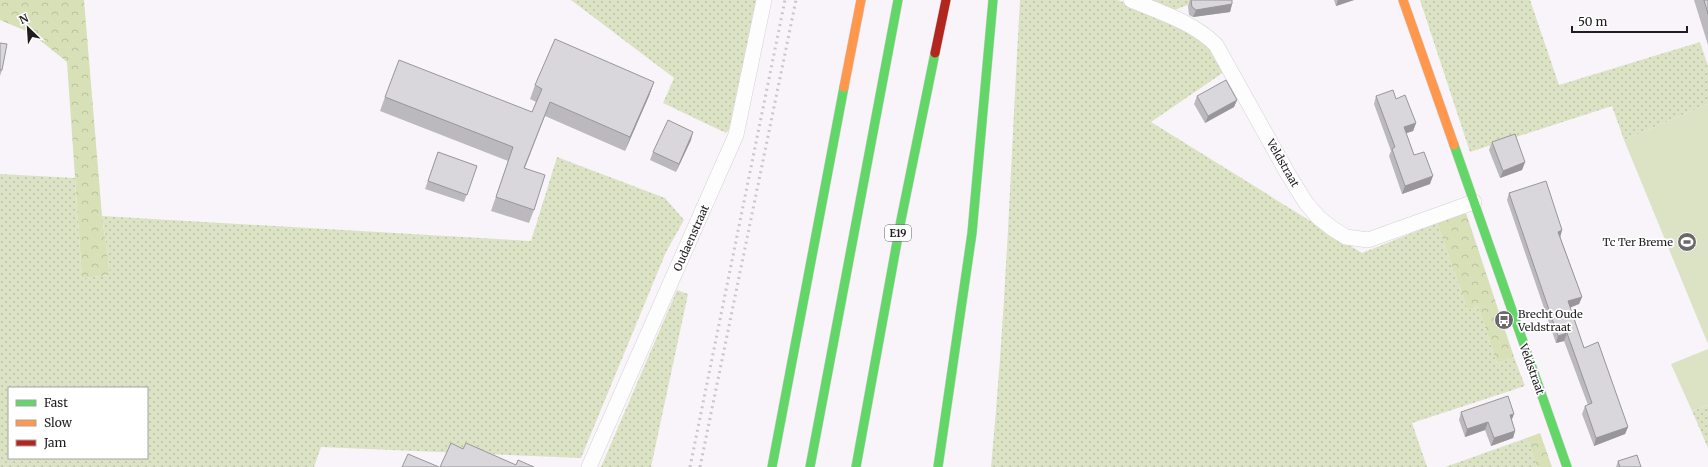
<svg xmlns="http://www.w3.org/2000/svg" width="1708" height="467" font-family="Merriweather,serif">
<style>
.grass{fill:url(#grass-dots);fill-rule:evenodd}
.forest{fill:url(#forest-crowns)}
.pitch{fill:#dce3c5}
.lines{fill:none;stroke-linecap:round;stroke-linejoin:round}
.street-casing{stroke:#d4d0d4;stroke-width:16}
.fast-casing{stroke:#d4d0d4;stroke-width:10}
.slow-casing{stroke:#d4d0d4;stroke-width:10}
.jam-casing{stroke:#d4d0d4;stroke-width:10}
.street{stroke:#fefdfe;stroke-width:15}
.fast{stroke:#63d668;stroke-width:9}
.slow{stroke:#ff974d;stroke-width:9}
.jam{stroke:#b3261e;stroke-width:9}
.rail{stroke:#c9c8c9;stroke-width:3;stroke-dasharray:2 4;stroke-linecap:butt}
.wall{fill:#bbb9bd}
.shaded-wall{fill:#98969a}
.building{fill:#d9d7dc;stroke:#98969a}
.labels{text-anchor:middle;dominant-baseline:central;stroke-width:3.5;stroke-linejoin:round;paint-order:stroke}
.shield{fill:#fff;stroke:#636063;stroke-width:1}
.shield-label{font-size:10px;font-weight:bold;fill:#201c20}
.street-label{font-size:11px;fill:#201c20;stroke:#fff}
.poi-label{font-size:11px;fill:#201c20;stroke:#fff;text-anchor:end}
</style>
<defs>
<pattern id="grass-dots" width="8" height="8" patternUnits="userSpaceOnUse"><rect width="8" height="8" fill="#dce3c5"/><path d="M2 2h.1M6 6h.1" fill="none" stroke="#bcc2a9" stroke-width="1.8" stroke-linecap="round"/></pattern>
<pattern id="forest-crowns" width="20" height="18" patternUnits="userSpaceOnUse"><rect width="20" height="18" fill="#d7e0b7"/><path d="M2 6a3 3 0 1 1 6 0M12 15a3 3 0 1 1 6 0" fill="none" stroke="#b8c09d"/></pattern>
</defs>
<rect width="100%" height="100%" fill="#f9f4f9"/>
<path class="grass" d="M571 0H756L729 130 726 133 663 103 674 78Z
M1020 0H1118L1194 32 1214 53 1224 72 1151 122 1362 253 1437 223 1468 310 1478 306 1497 363 1514 357 1525 386 1412 423 1427 467H991C1006 312 1011 156 1020 0Z
M1150 0H1200L1172 11Z
M1420 0H1530L1559 85 1700 42 1708 66V104L1624 140 1612 106 1470 152Z
M557 157 665 198 684 220 666 252 581 458 321 447 314 467H0V174L75 178 82 278 110 275 102 216 531 241ZM9 388H147V458H9Z
M677 290 688 294 651 467H601Z
M1708 405V448L1692 411Z
M1527 438 1537 467H1445Z"/>
<path class="forest" d="M0 0H84L102 216 110 275 82 278 67 62 31 33 0 20Z
M1466 213 1514 357 1497 363 1478 306 1468 310 1437 223Z
M1540 433 1552 467H1537L1527 438Z"/>
<path class="pitch" d="M1708 104V344L1624 140Z
M1708 349V405L1692 411 1671 364Z"/>
<g class="lines">
<defs>
<path id="street" d="M1131 0C1160 12 1193 22 1216 45L1288 174 1306 203 1319 218 1333 229 1346 237 1368 240 1474 202
M589 467 736 135 764 0"/>
<path id="fast" d="M1454 145 1567 467
M772 467 844 87
M810 467 898 0
M856 467 901 220 935 53
M938 467 972 233 993 0"/>
<path id="slow" d="M1403 0 1454 145
M844 87 861 0"/>
<path id="jam" d="M935 53 946 0"/>
</defs>
<use href="#street" class="street-casing"/>
<use href="#fast" class="fast-casing"/>
<use href="#slow" class="slow-casing"/>
<use href="#jam" class="jam-casing"/>
<use href="#street" class="street"/>
<use href="#fast" class="fast"/>
<use href="#slow" class="slow"/>
<use href="#jam" class="jam"/>
<path class="rail" d="M690 467 785 0
M700 467 796 0"/>
</g>
<path class="wall" d="M1190 0H1232V4L1230 12 1193 17 1189 15 1188 6Z
M1334 0H1354L1336 6Z
M1694 0H1708V45Z
M0 43 2 70 0 76Z
M654 82 649 96 625 151 545 116 525 168 534 210 529 223 491 211 508 161 380 111 385 97 532 112 536 102 530 99 535 85Z
M1197 96 1237 100 1234 107 1205 123 1194 104Z
M1376 96 1396 99 1416 123 1413 131 1406 133 1414 155 1430 184 1402 194 1389 156 1391 151 1374 104Z
M691 140 676 172 650 160 653 152Z
M1492 142 1525 162 1522 170 1500 178 1489 150Z
M438 152 477 166 464 202 425 189Z
M1509 193 1562 230 1560 236 1582 297 1579 304 1570 308 1584 348 1628 427 1625 434 1594 446 1582 414 1585 406 1588 405 1564 341 1556 343 1507 200Z
M1461 412 1512 420 1515 431 1513 438 1491 446 1485 430 1465 437 1459 420Z
M1618 461 1641 467H1616Z"/>
<path class="shaded-wall" d="M1338 0H1354L1336 6Z
M1232 4 1230 12 1193 17 1196 10Z
M654 82 649 96 625 151 630 137Z
M1237 100 1234 107 1205 123 1208 116Z
M1416 123 1413 131 1401 135 1404 127Z
M693 132 691 140 676 172 679 164Z
M1525 162 1522 170 1500 178 1503 171Z
M1433 176 1430 184 1402 194 1405 186Z
M1562 230 1560 238 1558 232Z
M1582 297 1579 304 1565 309 1568 301Z
M1567 333 1564 341 1556 343 1558 336Z
M1514 414 1511 422 1510 415Z
M1488 422 1485 430 1465 437 1467 429Z
M1628 427 1625 434 1594 446 1596 438Z
M1515 431 1513 438 1491 446 1494 438Z"/>
<path class="building" d="M1191 0H1232V4L1196 10 1192 7Z
M1704 0H1708V14Z
M555 39 654 82 630 137 550 102 524 168 545 175 534 210 496 197 513 147 385 97 399 60 532 112 542 89 535 85Z
M0 43 7 44 2 70H0Z
M1226 80 1237 100 1208 116 1197 96Z
M1393 90 1396 99 1405 95 1416 123 1404 127 1414 155 1424 152 1433 176 1405 186 1392 149 1395 147 1376 96Z
M668 120 693 132 679 164 653 152Z
M1515 134 1525 162 1503 171 1492 142Z
M438 152 477 166 467 195 428 181Z
M1546 181 1562 230 1558 232 1582 297 1568 301 1584 348 1598 342 1628 427 1596 438 1585 406 1592 403 1567 333 1558 336 1509 193Z
M1508 396 1514 414 1510 415 1515 431 1494 438 1488 422 1467 429 1461 412Z
M451 443 463 449 466 443 516 465 518 460 534 467H440Z
M408 454 439 467H402Z
M1637 455 1641 467H1620L1618 461Z"/>
<defs>
<symbol id="stadium-disc" viewBox="-11 -11 22 22"><circle r="9.5" fill="#6c686c" stroke="#fff"/><path d="M0-5a6.5 5 0 1 0 0 10a6.5 5 0 1 0 0-10ZM-3.5-1.8h7v3.6h-7Z" fill="#fff"/></symbol>
<symbol id="bus-disc" viewBox="-11 -11 22 22"><circle r="9.5" fill="#6c686c" stroke="#fff"/><path d="M-5-6H5V4H4V6H2V4H-2V6H-4V4H-5ZM-3.5-4V0h7V-4ZM-3.5 1.2v1.5H-2V1.2ZM2 1.2v1.5H3.5V1.2Z" fill="#fff"/></symbol>
</defs>
<g fill-rule="evenodd">
<use href="#stadium-disc" x="1676" y="231" width="22" height="22"/>
<use href="#bus-disc" x="1493" y="309" width="22" height="22"/>
</g>
<g class="labels">
<rect class="shield" x="885" y="225" width="26" height="16" rx="3"/>
<g class="shield-label">
<text x="898" y="233">E19</text>
</g>
<g class="street-label">
<text transform="translate(1283 163) rotate(60)">Veldstraat</text>
<text transform="translate(691 238) rotate(-66)">Oudaenstraat</text>
<text transform="translate(1532 369) rotate(70)">Veldstraat</text>
</g>
<g class="poi-label">
<text x="1673" y="242">Tc Ter Breme</text>
<text x="1518" y="314" text-anchor="start">Brecht Oude<tspan x="1518" dy="13">Veldstraat</tspan></text>
</g>
</g>
<rect x="8" y="387" width="140" height="72" fill="#ffffff" stroke="#a6a4a6"/>
<rect x="16" y="400" width="20" height="6" fill="#63d668" stroke="#a6a4a6"/>
<text x="44" y="407" font-size="12" fill="#201c20">Fast</text>
<rect x="16" y="420" width="20" height="6" fill="#ff974d" stroke="#a6a4a6"/>
<text x="44" y="427" font-size="12" fill="#201c20">Slow</text>
<rect x="16" y="440" width="20" height="6" fill="#b3261e" stroke="#a6a4a6"/>
<text x="44" y="447" font-size="12" fill="#201c20">Jam</text>
<g transform="translate(28 28) rotate(335)" stroke="#ffffff" stroke-width="3" paint-order="stroke">
<path d="M0-3L7 15L0 10L-7 15Z" fill="#201c20"/>
<text y="-6" font-size="11" font-weight="bold" text-anchor="middle" fill="#201c20">N</text>
</g>
<path d="M1572 26v6h115v-6" fill="none" stroke="#201c20" stroke-width="2"/>
<text x="1578" y="26" font-size="12" fill="#201c20" stroke="#ffffff" stroke-width="3" paint-order="stroke">50 m</text>
</svg>
